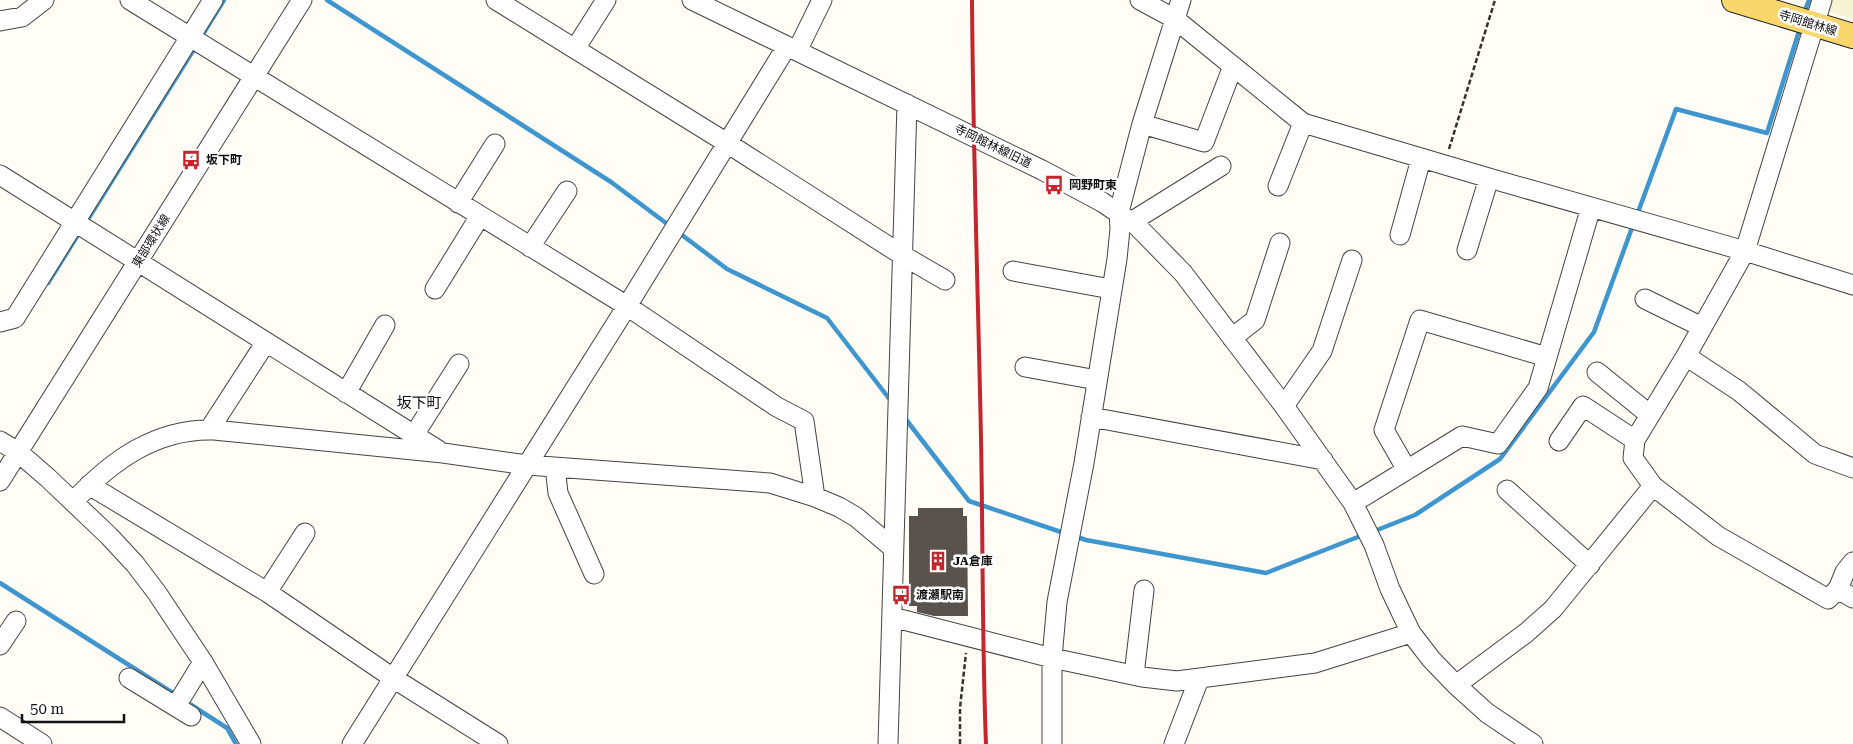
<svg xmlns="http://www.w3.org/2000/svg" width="1853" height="744" font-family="'Roboto Serif','Noto Sans JP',serif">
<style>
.farmland{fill:#f6f3d4}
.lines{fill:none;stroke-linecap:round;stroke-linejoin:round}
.stream{stroke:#3f96cf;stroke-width:4.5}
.building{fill:#5a524d}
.minor-casing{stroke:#444;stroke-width:21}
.major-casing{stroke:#222;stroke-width:26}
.path{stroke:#333;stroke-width:2.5;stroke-dasharray:5 2.5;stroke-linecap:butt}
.minor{stroke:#fff;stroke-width:19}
.major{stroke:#f9d66b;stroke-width:24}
.rail{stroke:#c4262e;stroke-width:4}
.labels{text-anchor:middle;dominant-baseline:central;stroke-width:5;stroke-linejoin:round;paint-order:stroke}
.street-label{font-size:12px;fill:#111;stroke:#fff}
.poi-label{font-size:12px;font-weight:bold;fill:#111;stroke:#fff;text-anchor:start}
.quarter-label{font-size:15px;fill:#111;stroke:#fff}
</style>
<rect width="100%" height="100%" fill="#fffdf5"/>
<path class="farmland" d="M1826 0H1853V19L1823 10Z"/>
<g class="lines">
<path class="stream" d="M327 0 611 182 670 226
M1804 13 1809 0
M200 39 224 0
M1637 215 1676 109 1767 133 1800 28
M85 224 196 46
M678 232 727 269 827 318 891 401
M48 283 81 230
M904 417 969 501 1067 534
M1372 532 1415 515 1500 459 1594 332 1633 225
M1074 536 1086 540 1266 573 1363 535
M0 583 176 695
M185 701 227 728 236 744"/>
</g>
<path class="building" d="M918 508H963V516H967L968 616H934L917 612V606H909V516H918Z"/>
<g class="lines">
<defs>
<path id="minor" d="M130 0 627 306 777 407 804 421 815 497
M496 0 727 143 902 255 945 280
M692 0 1042 170 1102 202 1136 225 1183 273 1284 406 1353 503 1374 545 1390 589 1411 633 1431 659 1456 685 1487 713 1533 744
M1140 0 1175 19 1303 123 1489 178 1745 251 1853 285
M0 21 22 17 44 0
M575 49 606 0
M797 51 822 0
M1142 124 1204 142 1233 66
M0 175 438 450
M1278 186 1303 123
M458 203 495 144
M1131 222 1221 166
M1400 235 1421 159
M530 247 567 191
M1467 250 1489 178
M1013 271 1111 289
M435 289 480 216
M1645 299 1702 327
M0 322 15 318 213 0
M1232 338 1255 320 1280 243
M1686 356 1739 391 1815 454 1853 468
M1025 367 1097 380
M1597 372 1650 415
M346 393 385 325
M1284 406 1322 351 1352 260
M1091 417 1323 460
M209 430 266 342
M414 435 459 364
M0 441 18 452 48 478 109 536 135 564 157 593 203 662 251 744
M1559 441 1583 406 1635 440
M555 467 558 493 594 574
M1407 470 1384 430 1420 320 1547 357
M0 481 302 0
M89 485 267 592 393 678 498 744
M1653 486 1718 536 1828 599 1838 589
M1507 490 1590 565
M73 502C111 461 156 428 214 430L443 453 527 465 770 483 815 497 839 507 856 517 893 548
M1353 503 1462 436 1498 444 1538 388 1591 207
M1853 562 1845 572 1838 589 1853 598
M267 592 305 533
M892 617 1052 658 1142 677 1177 681 1315 663 1411 633
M0 645 16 621
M1134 675 1144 590
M129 678 191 716
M1456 685 1526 633 1553 609 1653 486 1633 458 1635 440 1686 356 1745 251 1822 0
M176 706 203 662
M0 717 42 744
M352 744 627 306 787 46
M888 744 907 104
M1052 744V658L1057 602 1084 463 1117 259 1120 229 1119 212 1142 124 1181 0
M1174 744 1199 679"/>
<path id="major" d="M1734 0 1853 36"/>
</defs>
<use href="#minor" class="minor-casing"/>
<use href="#major" class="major-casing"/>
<path class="path" d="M1449 149 1495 0
M960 744V708L966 653"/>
<use href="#minor" class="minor"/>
<use href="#major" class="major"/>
<path class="rail" d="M972 0C973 146 978 292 981 438 983 540 982 642 986 744"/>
</g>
<defs>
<symbol id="bus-bare" viewBox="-9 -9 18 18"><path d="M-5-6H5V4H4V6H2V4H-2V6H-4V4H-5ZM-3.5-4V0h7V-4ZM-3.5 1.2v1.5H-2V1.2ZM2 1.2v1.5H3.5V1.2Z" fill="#c4262e" stroke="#fff" stroke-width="2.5" paint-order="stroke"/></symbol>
<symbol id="building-bare" viewBox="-9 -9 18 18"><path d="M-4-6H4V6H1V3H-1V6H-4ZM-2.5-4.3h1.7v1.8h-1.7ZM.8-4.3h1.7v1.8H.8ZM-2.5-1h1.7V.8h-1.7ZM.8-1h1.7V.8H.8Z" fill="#c4262e" stroke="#fff" stroke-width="2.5" paint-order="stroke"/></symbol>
</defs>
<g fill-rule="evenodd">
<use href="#bus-bare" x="177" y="146" width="28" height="28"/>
<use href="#bus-bare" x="1040" y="171" width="28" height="28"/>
<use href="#building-bare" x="924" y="547" width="28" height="28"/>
<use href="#bus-bare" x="887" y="581" width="28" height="28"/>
</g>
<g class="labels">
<g class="street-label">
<text transform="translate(1808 23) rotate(17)">寺岡館林線</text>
<text transform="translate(993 146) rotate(26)">寺岡館林線旧道</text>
<text transform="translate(151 241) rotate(-58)">東部環状線</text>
</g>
<g class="poi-label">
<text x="206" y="160">坂下町</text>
<text x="1069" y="185">岡野町東</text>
<text x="953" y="561">JA倉庫</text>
<text x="916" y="595">渡瀬駅南</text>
</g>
<g class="quarter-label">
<text x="419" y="403">坂下町</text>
</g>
</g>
<path d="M22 714v8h102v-8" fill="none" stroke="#111111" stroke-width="2.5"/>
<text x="30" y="714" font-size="15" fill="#111111" stroke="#ffffff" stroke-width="4" paint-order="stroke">50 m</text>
</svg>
